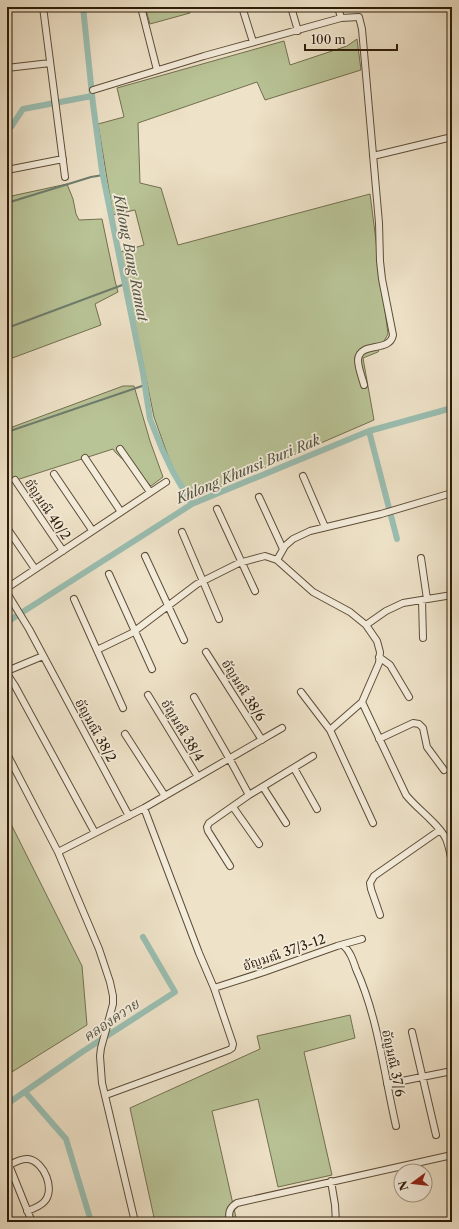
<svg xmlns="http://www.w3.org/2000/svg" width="459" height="1229" font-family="'Libre Caslon Text','Noto Serif Thai',serif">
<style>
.green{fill:#b8c396;stroke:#726f4f}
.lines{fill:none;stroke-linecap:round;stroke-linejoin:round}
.stream{stroke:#6e7d6d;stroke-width:2}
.canal{stroke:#9abeb1;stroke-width:6}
.street-casing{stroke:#5d4d38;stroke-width:8}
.street{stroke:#f4ecdb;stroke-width:6}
.labels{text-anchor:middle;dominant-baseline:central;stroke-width:3.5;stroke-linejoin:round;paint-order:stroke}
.street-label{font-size:13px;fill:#2d1b08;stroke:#f4ecdb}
.water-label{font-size:14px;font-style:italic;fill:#535443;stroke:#f4ecdb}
</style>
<rect width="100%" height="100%" fill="#eee2c8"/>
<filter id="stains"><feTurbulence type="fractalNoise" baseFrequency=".005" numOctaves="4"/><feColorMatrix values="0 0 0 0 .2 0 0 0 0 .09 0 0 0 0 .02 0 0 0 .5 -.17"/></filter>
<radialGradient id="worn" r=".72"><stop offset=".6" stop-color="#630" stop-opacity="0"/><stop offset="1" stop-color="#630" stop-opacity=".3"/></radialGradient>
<path class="green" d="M145 7H188L190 13 150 24Z
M357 39 361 70 265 100 257 82 138 123 140 183 161 188 178 245 370 194 388 334 378 352 363 358 374 420 187 501 168 456 154 417 120 252 144 245 135 210 113 215 98 124 124 117 117 88 284 41 290 65 347 46Z
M67 184 73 199 76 214 79 220 102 219 115 281 118 292 95 304 101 325 7 360V197Z
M123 386H134L150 441 163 477 151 486 115 452 113 449 7 483V429Z
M7 816 82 966 87 1025 7 1075Z
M350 1015 355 1038 304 1052 332 1175 278 1187 258 1099 212 1111 237 1222H155L130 1108 260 1049 257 1036Z"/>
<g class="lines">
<path class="stream" d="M7 203 91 177 103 175
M7 328 125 284
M7 432 145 385"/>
<path class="canal" d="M83 7 93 104 102 171 143 373 150 419 162 449 173 472 192 504
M7 128 11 127 23 109 92 96
M369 431 397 539
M7 622 192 504 369 431 452 408
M25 1092 66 1139 90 1218
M7 1104 82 1052 175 992 143 937"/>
<defs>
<path id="street" d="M43 7 65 177
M141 7 157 70
M242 7 253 42
M291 7 298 31
M338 7 341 18 359 17 362 29 379 223 380 261 382 279 393 335C390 353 359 341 358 360 358 368 362 377 364 385
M7 68 50 63
M93 90 204 56 341 18
M373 156 452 137
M7 170 63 159
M120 449 150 492
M85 458 121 512
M54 474 92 530
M303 476 325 527
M15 480 63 551
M259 497 283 549
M217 509 255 591
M7 528 35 569
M182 532 219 619
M145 556 184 640
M421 558 427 599
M277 560 285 546 293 539 310 531 381 514 452 493
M109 574 152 669
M7 588 166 482
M7 593 29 629 129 816
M74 599 123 708
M422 600 423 638
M366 625 386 611 403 603 452 595
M97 650 132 633 197 584 239 563 265 556 277 560 313 592 350 612 366 625 377 641 380 652 379 663 362 702 330 730
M206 652 262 740
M379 657 390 665 409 697
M7 671 43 656
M7 674 15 686 95 833
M301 692 330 730 373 823
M148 695 198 777
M194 697 229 758 249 795
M362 702 406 795C416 808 440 825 446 839 449 846 450 854 452 861
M125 734 165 796
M379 739 413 723 419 724 423 728 427 747 444 770
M7 754 58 852 99 949 110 982 113 996V1004L101 1048 100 1056 102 1083 135 1222
M294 768 317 809
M263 787 286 823
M233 807 259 844
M58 852 144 808 282 728
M230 866 208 831 207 827 209 823 249 795 313 756
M380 915 371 889 370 883 374 876 440 830
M343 945C350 951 353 960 356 969 378 1017 384 1074 396 1126
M214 988 264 972 337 946 362 939
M412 1032 436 1135
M387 1084 452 1071
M106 1095 229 1050 232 1048 233 1044 214 988 199 953 144 808
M9 1165 32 1222
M7 1166C13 1163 21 1158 28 1159 44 1161 56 1190 44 1202 39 1207 33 1209 27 1211
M331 1181 335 1205 336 1222
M230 1222C228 1213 229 1208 237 1203L452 1155"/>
</defs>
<use href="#street" class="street-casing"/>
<use href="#street" class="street"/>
</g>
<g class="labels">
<g class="street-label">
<text transform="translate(48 509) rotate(56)">อัญมณี 40/2</text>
<text transform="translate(244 690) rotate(58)">อัญมณี 38/6</text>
<text transform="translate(96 730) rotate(61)">อัญมณี 38/2</text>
<text transform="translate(183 730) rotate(59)">อัญมณี 38/4</text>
<text transform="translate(284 952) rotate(-19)">อัญมณี 37/3-12</text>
<text transform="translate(394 1063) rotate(78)">อัญมณี 37/6</text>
</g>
<g class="water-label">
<text transform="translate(131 258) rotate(79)">Khlong Bang Ramat</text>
<text transform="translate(248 469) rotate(-23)">Khlong Khunsi Buri Rak</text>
<text transform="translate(111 1020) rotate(-34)">คลองควาย</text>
</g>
</g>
<rect width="459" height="1229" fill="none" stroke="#eee2c8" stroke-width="24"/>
<rect x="8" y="8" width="443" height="1213" fill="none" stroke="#2d1b08" stroke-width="2"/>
<rect x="12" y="12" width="435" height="1205" fill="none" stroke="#2d1b08"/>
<g transform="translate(413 1183) rotate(255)"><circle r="19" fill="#f4ecdb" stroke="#a49887"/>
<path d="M0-3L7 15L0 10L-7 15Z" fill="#8f2418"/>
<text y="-6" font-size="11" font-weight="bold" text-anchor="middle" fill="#2d1b08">N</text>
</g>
<path d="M305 44v6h92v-6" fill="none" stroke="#2d1b08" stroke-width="2"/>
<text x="311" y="44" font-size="12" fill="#2d1b08" stroke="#f4ecdb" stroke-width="3" paint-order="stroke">100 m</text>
<rect width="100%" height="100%" filter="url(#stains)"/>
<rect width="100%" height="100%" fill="url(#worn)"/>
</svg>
